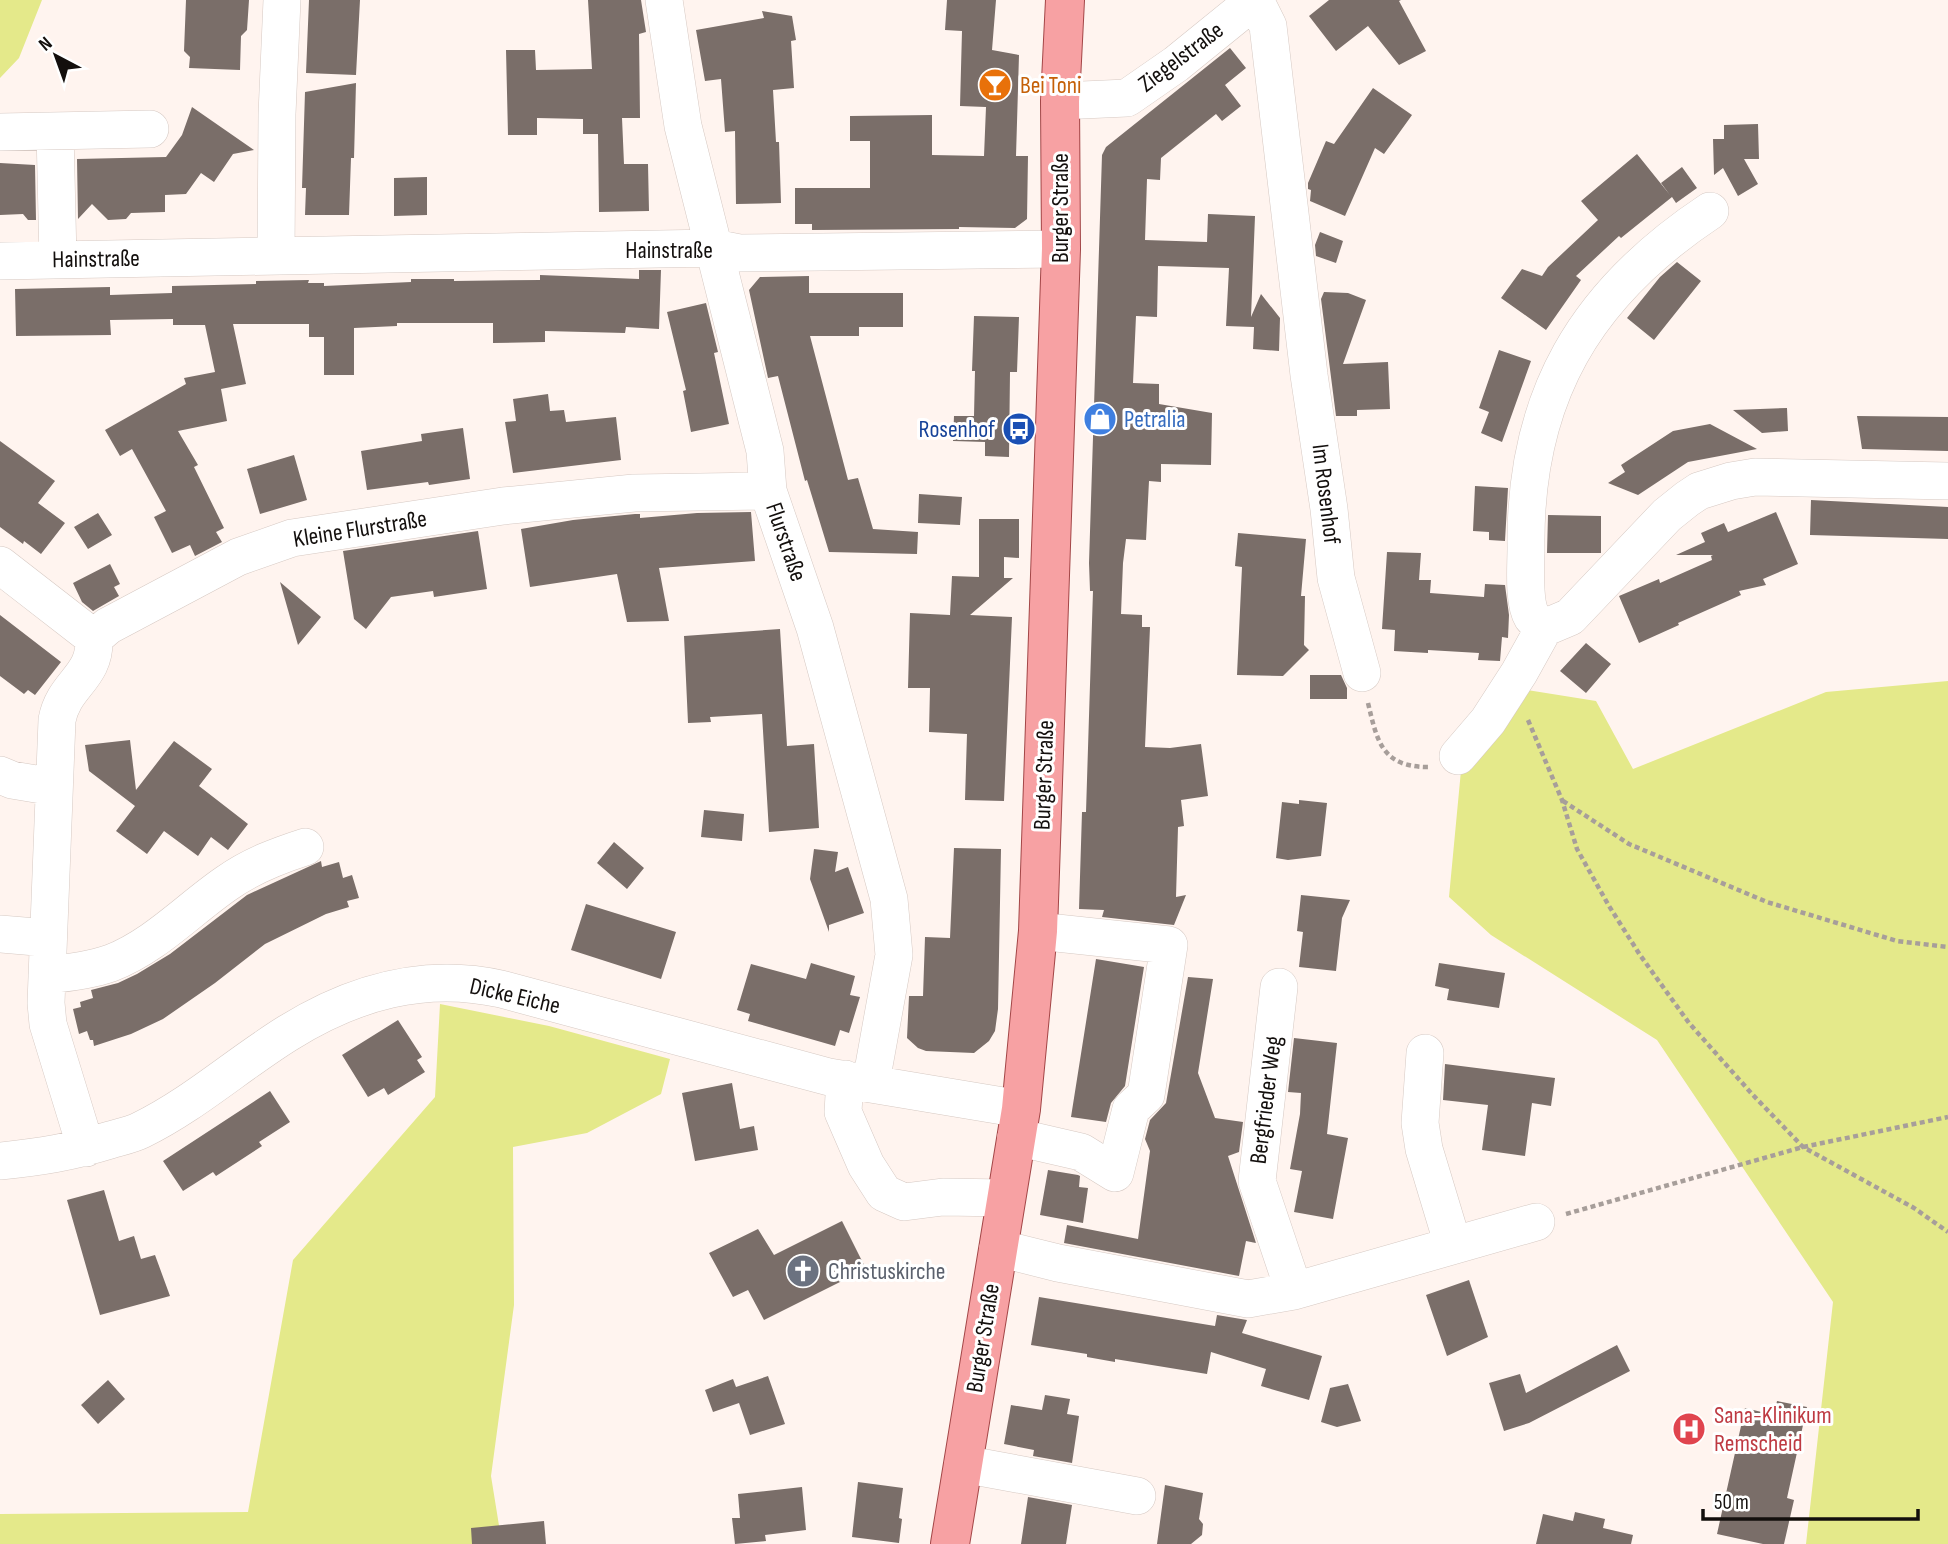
<svg xmlns="http://www.w3.org/2000/svg" width="1948" height="1544" font-family="'Sofia Sans Condensed',sans-serif">
<style>
.green{fill:#e4e98a}
.building{fill:#7a6e69}
.lines{fill:none;stroke-linecap:round;stroke-linejoin:round}
.minor-casing{stroke:#d6c9c3;stroke-width:38}
.major-casing{stroke:#a34647;stroke-width:40}
.path{stroke:#a79e9a;stroke-width:4.5;stroke-dasharray:5 3.5;stroke-linecap:butt}
.minor{stroke:#fff;stroke-width:37}
.major{stroke:#f7a1a3;stroke-width:38}
.labels{text-anchor:middle;dominant-baseline:central;stroke-width:6;stroke-linejoin:round;paint-order:stroke}
.street-label{font-size:24px;fill:#130f0d;stroke:#fff}
.food-label{font-size:24px;fill:#c56008;stroke:#fff;text-anchor:start}
.shop-label{font-size:24px;fill:#366cbe;stroke:#fff;text-anchor:start}
.transit-label{font-size:24px;fill:#164399;stroke:#fff;text-anchor:end}
.worship-label{font-size:24px;fill:#5b616d;stroke:#fff;text-anchor:start}
.health-label{font-size:24px;fill:#be3a42;stroke:#fff;text-anchor:start}
</style>
<rect width="100%" height="100%" fill="#fff4ef"/>
<path class="green" d="M0 0H42L19 58 0 78Z
M1948 681V1544H1806L1833 1302 1657 1040 1491 935 1449 897 1462 760 1521 689 1596 701 1633 769 1826 692Z
M440 1004 549 1026 670 1059 661 1094 587 1133 513 1147 514 1305 491 1476 502 1544H0V1514L248 1512 293 1260 435 1097Z"/>
<path class="building" d="M186 0H249L247 30 241 36 240 70 189 68 190 57 184 51Z
M309 0H360L356 75 306 73Z
M588 0H641L646 32 639 34 640 118H622L624 164H648L649 211 599 212 598 134H583V119L537 118V135H508L506 50H535L536 70 592 69Z
M947 0H996L992 50 1019 55 1016 156H1028L1027 219 1015 228 959 227V229L812 230V224H795V188H870V141H850V116L932 115V155L984 156 986 107 960 106 962 31 945 30Z
M1329 0H1401L1399 1 1426 51 1399 65 1368 26 1336 51 1309 16Z
M762 11 792 16 796 40 791 41 794 88 773 90 776 142H779L781 203 736 204 735 131 725 132 721 79 705 81 696 30 764 18Z
M1230 48 1246 68 1225 85 1241 106 1222 121 1216 114 1161 158 1160 180 1147 179 1145 240 1207 242 1208 214 1255 216 1251 317 1261 294 1280 318 1279 351 1253 349 1254 327 1226 326 1229 268 1158 266 1157 317 1136 316 1133 383 1159 384V404L1212 413 1211 465 1161 464V482L1149 481 1146 540 1126 539 1123 563 1121 614 1142 615V627H1150L1145 747 1170 748 1201 744 1208 796 1181 800 1184 826 1178 827 1176 897 1186 895 1174 925 1102 917 1104 910 1079 909 1082 812H1086L1089 716 1093 591H1090L1089 563 1102 155 1106 147Z
M356 83 354 158H351L349 215H305L306 188H302L305 92Z
M1373 88 1412 115 1384 154 1375 148 1345 216 1310 201 1311 190 1308 189V183L1326 141 1334 144Z
M192 107 254 150 233 154 214 182 201 173 186 194 165 195V212L131 213 126 219 108 220 92 204 78 219 77 159 166 157 182 135Z
M1758 124 1759 159H1744L1758 184 1738 196 1723 168 1714 175 1713 139H1724V125Z
M1637 154 1670 195 1661 183 1682 167 1697 188 1676 203 1672 197 1621 238 1619 236 1576 276 1581 280 1546 330 1501 298 1522 269 1542 276 1548 267 1598 220 1581 201Z
M0 163 35 165 36 220H28L23 214 0 215Z
M427 177V215L394 216V178Z
M1320 232 1343 241 1336 263 1316 256 1315 245Z
M1677 262 1701 281 1654 340 1627 318 1660 277Z
M639 270H661L659 329 626 327 625 333 545 331V342L493 343V323H397V326L354 328V375H324V337H309V324H233L246 384 221 389 227 421 178 431 198 465 194 467 224 528 216 532 222 542 195 556 190 545 172 553 154 517 166 511 132 449 120 456 105 430 186 384 184 378 215 372 205 325H173V319L110 320 111 335 16 336 15 289 110 287V295L172 293V286L256 284V281L309 280 308 283H324V286L411 282V279H454V281L540 280V275L639 279Z
M809 276V293H903V327H859V336H810L848 480 858 478 873 529 918 532 917 554 829 552 807 480 805 481 778 376 768 378 749 290 760 277Z
M1324 292 1348 293 1366 300 1343 364 1388 362 1390 409 1357 410V416H1336L1321 299Z
M706 303 718 352 714 353 729 424 691 432 683 391 686 390 667 312Z
M974 316 1019 317 1017 372H1010L1009 457 985 456V442L953 441 954 416H974L975 371H972Z
M1499 350 1531 361 1502 442 1481 433 1489 412 1479 408Z
M548 394 550 411 564 410 566 422 616 417 621 460 513 473 505 422 516 421 513 399Z
M1787 408 1788 431 1762 433 1733 410Z
M1857 416 1948 417V451L1862 449Z
M1710 424 1757 449 1688 462 1638 495 1608 483 1625 472 1621 465 1673 431Z
M463 428 470 479 429 485 428 482 367 490 361 451 422 441 421 434Z
M0 441 55 481 38 503 65 523 41 554 24 541 23 544 0 527Z
M294 455 307 500 260 514 247 469Z
M1475 486 1508 488 1505 541 1489 540V532L1473 531Z
M919 494 962 497 960 525 918 523Z
M1811 500 1948 507V539L1810 535Z
M751 512 755 561 659 568 669 621 627 622 617 574 530 587 521 529 573 520 635 514H640V518L697 513Z
M1776 512 1798 564 1763 579 1766 585 1739 591 1741 595 1678 623 1679 625 1639 643 1619 596 1659 579 1660 583 1712 560 1711 556 1713 555H1676L1705 542 1701 533 1724 523 1728 532Z
M98 513 112 535 88 549 74 527Z
M1548 515 1601 516V553H1547Z
M979 519H1019V558L1004 557V578H1013L970 615 1012 617 1004 801 965 800 967 734 929 732 930 688H908L910 613 950 615 952 576 979 577Z
M478 531 487 589 434 597 433 591 391 597 366 629 354 619 343 551Z
M1238 533 1306 539 1301 596H1305L1304 645 1309 650 1283 676 1237 675 1242 567 1235 566Z
M1387 552 1421 553 1419 580H1431L1430 593 1484 597 1485 584 1505 585 1509 615 1508 638 1502 637 1500 661 1478 660 1479 653 1428 650V653L1394 651 1395 630 1382 629Z
M110 564 120 584 114 587 119 596 93 611 82 602 73 583Z
M280 582 321 617 298 645Z
M0 615 61 662 35 695 28 690 24 694 0 676Z
M780 629 787 746 814 744 819 828 769 832 762 714 710 717 711 722 688 723 684 636Z
M1586 643 1611 664 1586 693 1560 671Z
M1310 675H1341L1347 688V699H1310Z
M130 740 136 790 174 741 212 769 199 786 248 824 228 850 211 837 198 856 164 831 147 854 116 831 135 806 89 771 85 745Z
M1299 800 1327 803 1321 856 1288 860 1276 858 1282 802 1299 804Z
M704 810 744 814 742 841 701 837Z
M614 842 644 868 627 889 597 863Z
M954 848 1001 849 998 1009 995 1031 989 1041 974 1053 926 1051 918 1048 907 1038 909 996H923L925 937 950 938Z
M814 849 838 852 835 872 848 867 864 913 829 925V932L810 879Z
M321 861 322 867 339 862 343 878 352 875 359 898 347 901 349 907 326 914 265 944 215 983 163 1019 131 1034 94 1046 93 1040H90L87 1031 79 1034 73 1009 81 1007 80 1002 93 998 91 990 118 983 137 974 170 954 247 895Z
M1301 895 1350 900 1342 918 1336 971 1299 967 1303 932 1297 931Z
M586 904 676 932 661 979 571 950Z
M1096 959 1144 967 1125 1086 1111 1103 1106 1122 1071 1117Z
M811 963 855 976 850 995 860 997 849 1033 840 1030 835 1046 748 1021 750 1014 737 1010 751 964 806 979Z
M1439 963 1505 973 1499 1008 1447 1000 1449 989 1435 986Z
M1188 977 1213 979 1198 1073 1215 1118 1243 1122 1239 1152 1228 1156 1256 1243 1246 1241 1239 1276 1064 1243 1067 1225 1138 1239 1150 1151 1145 1139 1150 1120 1166 1103Z
M398 1020 422 1057 417 1060 425 1072 388 1095 384 1088 368 1097 342 1055Z
M1294 1038 1337 1043 1327 1134 1348 1138 1333 1219 1294 1212 1302 1171 1290 1169 1300 1114 1301 1093 1288 1092Z
M1445 1064 1555 1078 1551 1106 1532 1103 1525 1156 1482 1150 1488 1105 1443 1100Z
M732 1083 740 1129 754 1126 758 1150 695 1161 682 1093Z
M270 1091 290 1122 259 1142 262 1146 216 1176 213 1172 183 1191 163 1161Z
M1048 1170 1078 1175 1080 1176 1079 1187 1088 1188 1083 1223 1040 1215Z
M104 1190 119 1241 134 1236 141 1259 155 1255 170 1296 100 1315 67 1200Z
M842 1221 866 1269 764 1320 748 1290 733 1297 709 1253 758 1229 774 1255Z
M1469 1280 1488 1337 1447 1356 1426 1295Z
M1039 1297 1215 1326 1217 1315 1247 1320 1242 1333 1322 1356 1309 1400 1261 1386 1266 1369 1211 1352 1207 1374 1115 1359V1362L1087 1357V1354L1031 1345Z
M1617 1345 1630 1371 1529 1423 1504 1431 1489 1383 1520 1374 1526 1393Z
M768 1376 785 1424 750 1435 739 1403 713 1412 705 1390 733 1379 736 1387Z
M108 1380 125 1399 98 1424 81 1405Z
M1348 1384 1361 1421 1337 1427 1321 1422 1330 1388Z
M1045 1395 1070 1399 1067 1414 1079 1416 1072 1463 1033 1456 1034 1450 1004 1444 1011 1405 1042 1410Z
M1777 1401 1807 1407 1787 1498 1794 1500 1784 1544H1763L1717 1534 1745 1408 1774 1415Z
M858 1482 903 1488 899 1518 902 1519 899 1543 852 1537Z
M1165 1485 1203 1493 1199 1519 1203 1524 1202 1535 1191 1544H1157Z
M802 1487 806 1530 765 1535 766 1541 735 1544 732 1518H740L738 1494Z
M1028 1497 1072 1505 1066 1544H1021Z
M1575 1512 1605 1519 1603 1528 1633 1535 1631 1544H1536L1543 1514 1573 1521Z
M544 1521 546 1544H472L471 1528Z"/>
<g class="lines">
<defs>
<path id="minor" d="M664 0 683 126 765 451 768 491 815 628 889 899 894 955 871 1082
M1060 101 1127 98 1176 64 1255 0 1268 26 1309 375 1329 509 1336 578 1362 673
M55 131 58 259
M0 132 150 129
M276 256 277 114 282 0
M0 261 714 248 739 253 1061 249
M0 565 94 638
M1544 628C1540 624 1535 621 1532 617 1523 602 1526 566 1526 548 1524 397 1585 294 1710 211
M94 638 108 626 238 557 292 538 503 506 634 493 768 491
M1458 756 1488 721 1519 673 1544 628 1570 617 1667 515 1687 499 1699 491 1731 481 1755 477 1948 481
M0 775 12 780 54 787
M0 934 48 938
M47 975C68 973 91 970 111 963 155 946 189 909 227 883 251 866 277 856 305 847
M1279 987 1257 1181 1294 1291
M1425 1053 1420 1123 1424 1149 1453 1245
M845 1079 843 1112 866 1165 884 1193 904 1202 943 1197 1006 1198
M1016 1137 1081 1152 1115 1173 1131 1109 1146 1095 1169 945 1038 931
M86 1148 48 1024 46 1003 57 720C64 683 96 678 94 638
M0 1161C41 1157 71 1152 110 1140 120 1137 131 1135 141 1130 194 1104 238 1064 288 1033 354 992 424 972 501 989L829 1077 1021 1109
M998 1248 1058 1263 1248 1299 1294 1291 1536 1222
M963 1464 1137 1496"/>
<path id="major" d="M950 1544 1021 1109 1038 931 1061 249 1060 101 1065 0"/>
</defs>
<use href="#minor" class="minor-casing"/>
<use href="#major" class="major-casing"/>
<path class="path" d="M1368 703C1377 740 1381 767 1428 767
M1528 720 1562 800 1577 849 1609 906 1640 955 1689 1023 1752 1094 1803 1147 1914 1208 1948 1232
M1563 801 1629 844 1767 902 1897 941 1948 947
M1566 1214 1803 1147 1948 1117"/>
<use href="#minor" class="minor"/>
<use href="#major" class="major"/>
</g>
<defs>
<symbol id="bar-disc" viewBox="-11 -11 22 22"><circle r="9.5" fill="#e8710a" stroke="#fff"/><path d="M-6-5H6L.8 .8V4.5H3.5V6h-7V4.5H-.8V.8Z" fill="#fff"/></symbol>
<symbol id="shop-disc" viewBox="-11 -11 22 22"><circle r="9.5" fill="#3f7fe0" stroke="#fff"/><path d="M-5-2.5h2.3a2.7 3.5 0 0 1 5.4 0H5L5.5 6h-11ZM-1.5-2.5h3a1.5 2.3 0 0 0-3 0Z" fill="#fff"/></symbol>
<symbol id="bus-disc" viewBox="-11 -11 22 22"><circle r="9.5" fill="#1a4fb4" stroke="#fff"/><path d="M-5-6H5V4H4V6H2V4H-2V6H-4V4H-5ZM-3.5-4V0h7V-4ZM-3.5 1.2v1.5H-2V1.2ZM2 1.2v1.5H3.5V1.2Z" fill="#fff"/></symbol>
<symbol id="church-disc" viewBox="-11 -11 22 22"><circle r="9.5" fill="#6b7280" stroke="#fff"/><path d="M-1.2-6h2.4v3.5h3.3v2.4h-3.3V6h-2.4V-.1h-3.3v-2.4h3.3Z" fill="#fff"/></symbol>
<symbol id="hospital-disc" viewBox="-11 -11 22 22"><circle r="9.5" fill="#e0444e" stroke="#fff"/><path d="M-5-5h3v3.5h4V-5h3V5h-3V1.5h-4V5h-3Z" fill="#fff"/></symbol>
</defs>
<g fill-rule="evenodd">
<use href="#bar-disc" x="976" y="66" width="38" height="38"/>
<use href="#shop-disc" x="1081" y="400" width="38" height="38"/>
<use href="#bus-disc" x="1000" y="410" width="38" height="38"/>
<use href="#church-disc" x="784" y="1252" width="38" height="38"/>
<use href="#hospital-disc" x="1670" y="1410" width="38" height="38"/>
</g>
<g class="labels">
<g class="street-label">
<text transform="translate(1181 57) rotate(-37)">Ziegelstraße</text>
<text transform="translate(1060 208) rotate(-90)">Burger Straße</text>
<text x="669" y="250">Hainstraße</text>
<text transform="translate(96 259) rotate(-1)">Hainstraße</text>
<text transform="translate(1326 494) rotate(83)">Im Rosenhof</text>
<text transform="translate(360 529) rotate(-9)">Kleine Flurstraße</text>
<text transform="translate(786 542) rotate(71)">Flurstraße</text>
<text transform="translate(1044 775) rotate(-88)">Burger Straße</text>
<text transform="translate(515 996) rotate(13)">Dicke Eiche</text>
<text transform="translate(1266 1100) rotate(-83)">Bergfrieder Weg</text>
<text transform="translate(983 1338) rotate(-81)">Burger Straße</text>
</g>
<g class="food-label">
<text x="1020" y="85">Bei Toni</text>
</g>
<g class="shop-label">
<text x="1124" y="419">Petralia</text>
</g>
<g class="transit-label">
<text x="995" y="429">Rosenhof</text>
</g>
<g class="worship-label">
<text x="828" y="1271">Christuskirche</text>
</g>
<g class="health-label">
<text x="1714" y="1415">Sana-Klinikum<tspan x="1714" dy="28">Remscheid</tspan></text>
</g>
</g>
<g transform="translate(56 56) rotate(319)" stroke="#ffffff" stroke-width="5" paint-order="stroke">
<path d="M0-5L12 26L0 18L-12 26Z" fill="#130f0d"/>
<text y="-10" font-size="19" font-weight="bold" text-anchor="middle" fill="#130f0d">N</text>
</g>
<path d="M1703 1509v10h215v-10" fill="none" stroke="#130f0d" stroke-width="3.5"/>
<text x="1714" y="1509" font-size="21" fill="#130f0d" stroke="#ffffff" stroke-width="5" paint-order="stroke">50 m</text>
</svg>
